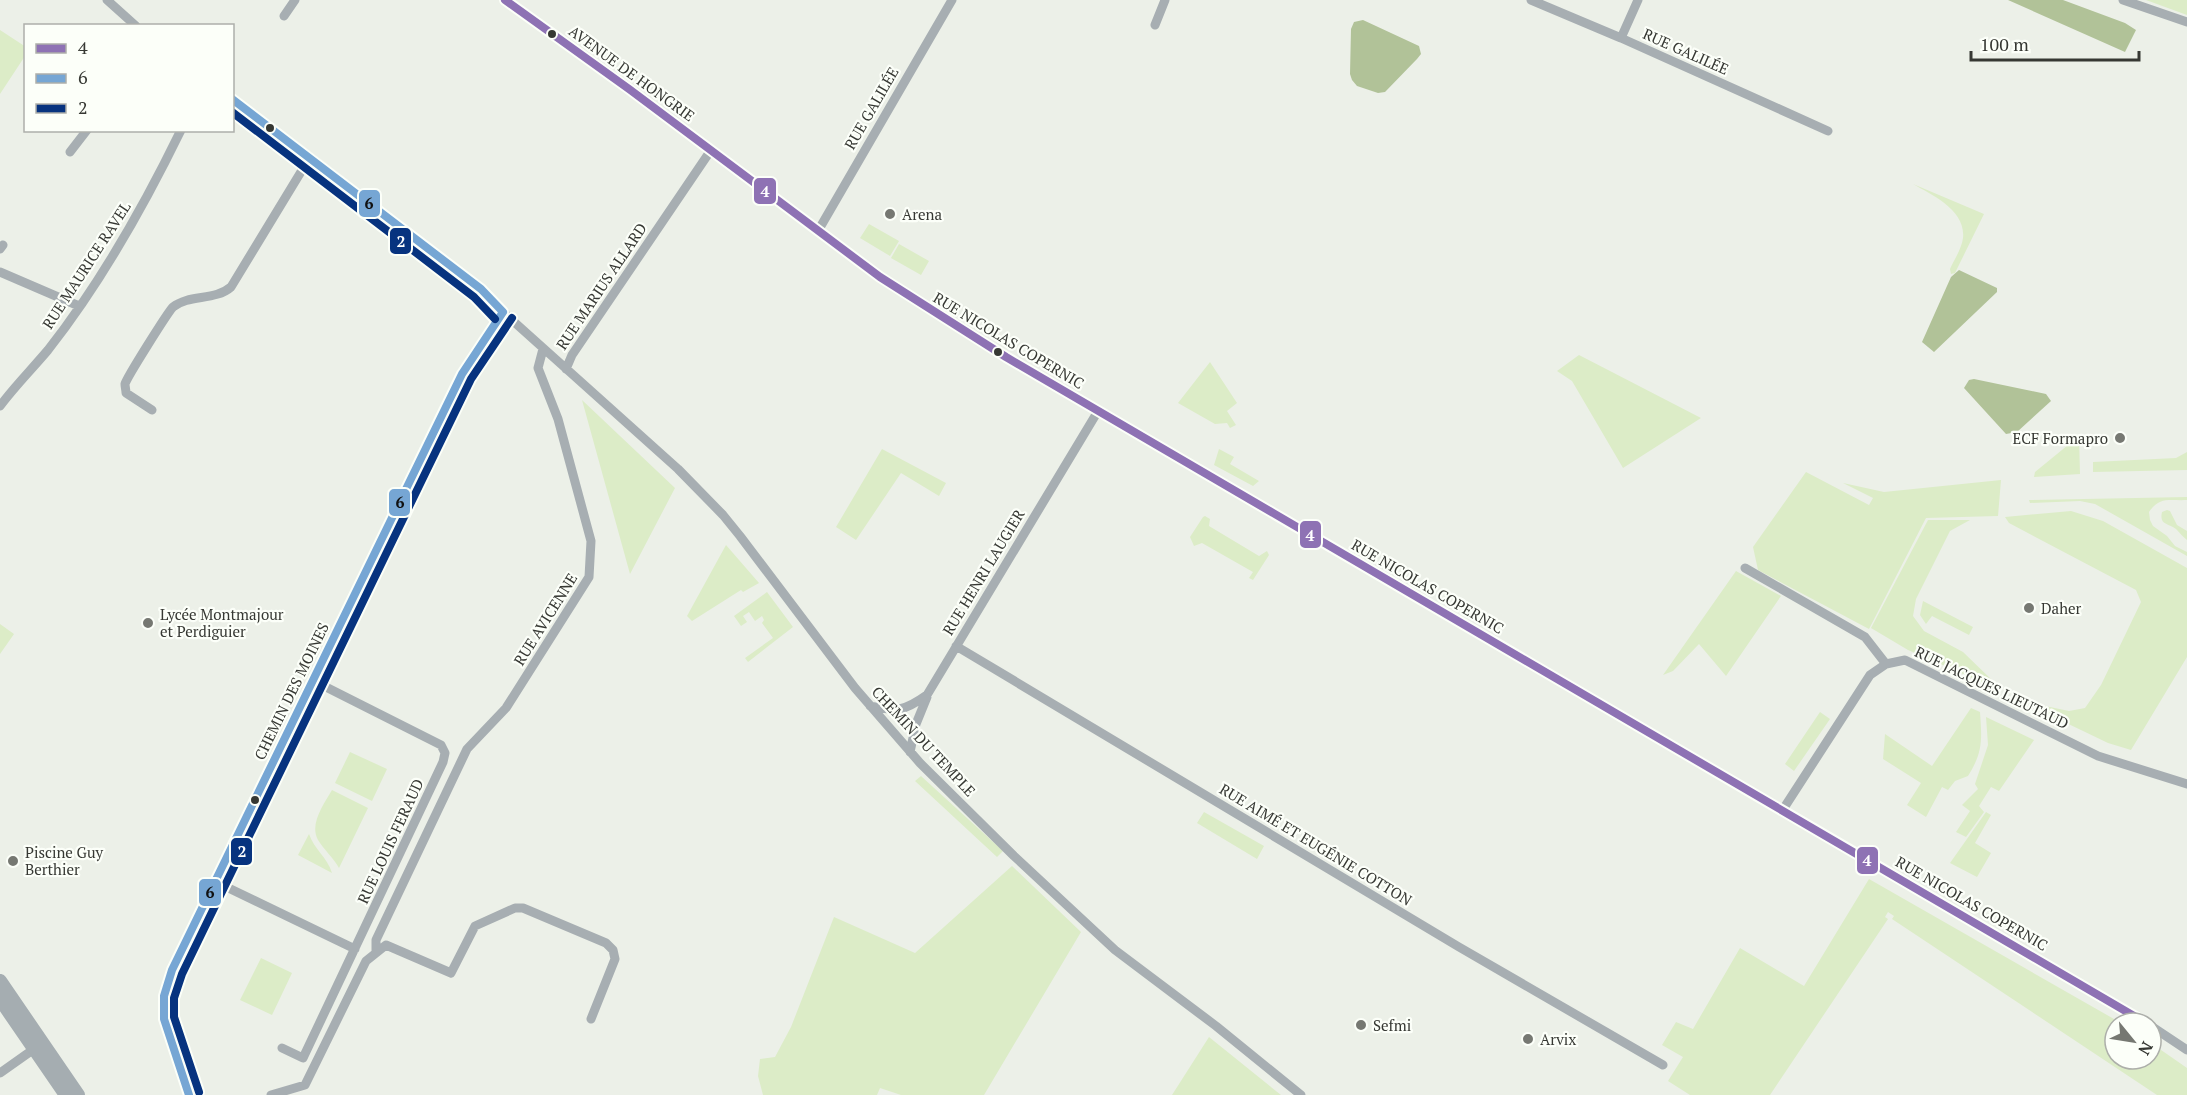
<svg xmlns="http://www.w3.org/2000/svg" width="2187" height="1095" font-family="'PT Serif',serif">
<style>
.green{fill:#dcecc7}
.water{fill:#b1c298}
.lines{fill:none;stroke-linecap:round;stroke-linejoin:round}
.street{stroke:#a7aeb2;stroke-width:9}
.secondary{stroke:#a5adb1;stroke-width:14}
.bus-1-casing{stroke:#fcfff9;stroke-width:12}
.bus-2-casing{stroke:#fcfff9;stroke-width:12}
.bus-3-casing{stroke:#fcfff9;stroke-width:12}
.bus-1{stroke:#8e72b4;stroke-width:8}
.bus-2{stroke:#76a6d4;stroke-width:8}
.bus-3{stroke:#07337f;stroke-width:8}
.bus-dot{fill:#363833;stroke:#fcfff9;stroke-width:2}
.poi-dot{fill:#767872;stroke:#fcfff9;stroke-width:2}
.labels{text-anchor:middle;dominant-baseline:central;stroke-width:4.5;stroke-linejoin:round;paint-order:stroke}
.street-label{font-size:15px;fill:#363833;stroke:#fcfff9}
.poi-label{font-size:15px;fill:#363833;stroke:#fcfff9;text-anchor:start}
.line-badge{stroke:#fcfff9;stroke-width:2}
.badge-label{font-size:16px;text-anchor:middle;font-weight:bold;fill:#fff}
.pale-badge-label{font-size:16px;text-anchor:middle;font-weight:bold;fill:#111}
</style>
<rect width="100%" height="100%" fill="#ecf0e8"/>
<path class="green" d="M2146 0H2187V15Z
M0 30 26 47 25 56 0 94Z
M1913 184 1984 214 1955 273 1951 274 1950 269C1954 260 1962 248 1963 238 1966 210 1932 195 1913 184Z
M869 224 899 241 890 256 860 238Z
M899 244 929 261 921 275 891 258Z
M1579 355 1701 418 1623 468 1572 381 1557 371Z
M1210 362 1237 403 1227 411 1236 425 1230 428 1227 423 1215 424 1178 403Z
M582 400 675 488 630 574Z
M2079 436 2080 474 2034 477 2035 472Z
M882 449 946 483 939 496 901 473 856 540 836 527Z
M1219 449 1234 457 1230 464 1259 481 1253 486 1214 465Z
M2187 452V470L2093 472V462L2176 458Z
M1806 472 1869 505 1873 498 1843 483 1884 492 2001 480 1998 516 1926 518 1869 629 1758 570 1753 547Z
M2187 497V500C2169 501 2160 496 2149 512L2150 520 2153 526 2167 536 2175 546 2187 552V556L2095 504 2080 501 2030 503 2029 500Z
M2167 510 2170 511 2177 525 2187 531V540C2183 537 2180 533 2176 529 2168 523 2159 525 2162 512Z
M2071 511 2103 521 2187 568V657L2131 750 2108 743 2029 705 2031 703 2069 711 2085 708 2101 685 2141 602 2136 590 2009 523 2005 517Z
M1205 516 1210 519 1209 526 1259 556 1267 551 1269 555 1253 580 1249 578 1253 572 1202 543 1194 546 1190 537 1203 517Z
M1928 520H1970L1950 531 1916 599 1913 616 1924 631 1963 652 1994 682 1993 687 1908 650 1871 628Z
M726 545 759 583 743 592 741 590 692 621 687 616Z
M1736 571 1781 596 1726 676 1699 644 1673 671 1663 675Z
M767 592 793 627 748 662 745 658 773 638 762 623 764 620 762 616 755 621 749 612 743 616 747 622 741 626 734 616Z
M1923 601 1973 627 1969 635 1932 616 1926 624 1920 615Z
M0 624 14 634 0 654Z
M1971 708 1980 712C1982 740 1983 752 1968 776L1955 781 1948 790 1942 787 1926 817 1907 805 1921 783 1883 759 1885 734 1932 766Z
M1820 712 1830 719 1794 771 1785 764Z
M1986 717 2034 740 1999 791 1991 787 1979 806 1984 812 1966 837 1956 832 1970 811 1962 805 1978 789 1975 784 1988 745Z
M350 752 387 769 372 801 335 783Z
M921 776 1003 851 997 857 915 781Z
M332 790 368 808 339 868C333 857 324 850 318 840 309 824 324 804 332 790Z
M1204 812 1264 846 1257 859 1197 823Z
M1986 812 1991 815 1975 843 1991 853 1977 877 1950 863Z
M309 834C314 849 327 857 332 873L298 855Z
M1012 866 1081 932 984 1095H901L880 1088 877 1095H763L758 1076 760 1059 775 1057 791 1027 834 917 915 953Z
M1869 879 2121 1023H2115V1059H2151V1043L2187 1068V1095H2157L1892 919 1894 916 1888 912 1885 917 1888 919 1770 1095H1690L1668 1081 1683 1057 1662 1045 1676 1022 1693 1029 1740 948 1804 986Z
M261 958 292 973 272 1015 240 1000Z
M1209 1037 1281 1095H1172Z"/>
<path class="water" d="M2008 0H2063L2125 23 2136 30 2125 52Z
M1363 20 1419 46 1421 54 1417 59 1385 92 1378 93 1357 86 1352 80 1350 74 1351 29 1354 22Z
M1959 270 1997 288V292L1934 352 1922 342 1951 277Z
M1974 379 2046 394 2051 401 2017 432 2006 434 1964 388 1969 380Z"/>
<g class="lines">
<path class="street" d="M107 0 136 26
M505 0 629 89 880 277 1006 357 2146 1023
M1531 0 1621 38 1828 131
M2123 0 2187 22
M284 16 295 0
M1155 25 1165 0
M1621 38 1638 0
M232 99 310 157 481 289 503 312 678 469 723 515 740 536 855 688 920 763 1014 856 1115 950 1216 1026 1301 1095
M70 152 87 130
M818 231 952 0
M0 249 3 245
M0 272 79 306
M566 369 572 355 711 150
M0 406C15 386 32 369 48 350 100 284 144 206 181 130
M152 410 126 393C126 390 125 387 125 384 127 377 168 312 173 307 189 294 215 301 231 287L310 157
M1745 568 1865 637 1886 664
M956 646 1459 947 1663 1065
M870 706C898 711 903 712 927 695L1098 411
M910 752 916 724 927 697
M1782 811 1870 675 1886 664 1905 660 2098 756 2187 784
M216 882 355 949
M376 953V940L467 749 506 708 589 577 591 541 558 419 538 368 543 349
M2151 1026 2187 1050
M282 1048 303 1058 443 762 445 753 441 745 312 680
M0 1073 34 1049
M189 1095 164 1019V996L172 970 462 374 503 312
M271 1095 305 1085 366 961 386 945 451 973 475 926 515 908H523L606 943 613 950 615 959 591 1019"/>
<path class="secondary" d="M0 981 78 1095
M0 999 66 1095"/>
<defs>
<path id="bus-1" d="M505 0 629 89 880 277 1006 357 2146 1023"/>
<path id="bus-2" d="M232 99 481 289 503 312
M189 1095 164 1019V996L172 970 462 374 503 312"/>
<path id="bus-3" d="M232 112 474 297 495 319
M199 1092 174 1017V998L182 974 471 379 512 318"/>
</defs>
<use href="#bus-1" class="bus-1-casing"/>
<use href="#bus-2" class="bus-2-casing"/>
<use href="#bus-3" class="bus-3-casing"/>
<use href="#bus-1" class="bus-1"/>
<use href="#bus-2" class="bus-2"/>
<use href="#bus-3" class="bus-3"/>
</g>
<g class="bus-dot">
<circle cx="552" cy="34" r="5"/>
<circle cx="270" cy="128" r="5"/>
<circle cx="998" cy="352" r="5"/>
<circle cx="255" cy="800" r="5"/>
</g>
<g class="poi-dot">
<circle cx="890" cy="214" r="6"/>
<circle cx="2120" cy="438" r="6"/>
<circle cx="2029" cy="608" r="6"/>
<circle cx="148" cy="623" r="6"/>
<circle cx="13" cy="861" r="6"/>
<circle cx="1361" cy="1025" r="6"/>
<circle cx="1528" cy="1039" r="6"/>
</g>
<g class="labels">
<g class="street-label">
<text transform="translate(1686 51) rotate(24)">RUE GALILÉE</text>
<text transform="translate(632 73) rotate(36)">AVENUE DE HONGRIE</text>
<text transform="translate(871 108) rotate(-60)">RUE GALILÉE</text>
<text transform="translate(86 265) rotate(-57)">RUE MAURICE RAVEL</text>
<text transform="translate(601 286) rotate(-56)">RUE MARIUS ALLARD</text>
<text transform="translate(1009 340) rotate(31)">RUE NICOLAS COPERNIC</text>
<text transform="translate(983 572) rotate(-59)">RUE HENRI LAUGIER</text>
<text transform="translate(1428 586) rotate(30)">RUE NICOLAS COPERNIC</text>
<text transform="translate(545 619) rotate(-58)">RUE AVICENNE</text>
<text transform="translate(1992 687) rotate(26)">RUE JACQUES LIEUTAUD</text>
<text transform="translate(291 691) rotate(-64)">CHEMIN DES MOINES</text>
<text transform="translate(924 741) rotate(47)">CHEMIN DU TEMPLE</text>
<text transform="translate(390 841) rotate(-65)">RUE LOUIS FERAUD</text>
<text transform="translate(1316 844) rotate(31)">RUE AIMÉ ET EUGÉNIE COTTON</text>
<text transform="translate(1972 903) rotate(30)">RUE NICOLAS COPERNIC</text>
</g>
<g class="poi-label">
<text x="902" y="214">Arena</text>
<text x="2108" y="438" text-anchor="end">ECF Formapro</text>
<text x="2041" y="608">Daher</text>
<text x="160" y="614">Lycée Montmajour<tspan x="160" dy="17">et Perdiguier</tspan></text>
<text x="25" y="852">Piscine Guy<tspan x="25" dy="17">Berthier</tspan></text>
<text x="1373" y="1025">Sefmi</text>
<text x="1540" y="1039">Arvix</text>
</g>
</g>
<g class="line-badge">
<rect x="753" y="177" width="24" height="28" rx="6" fill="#8e72b4"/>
<rect x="358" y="189" width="23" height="29" rx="6" fill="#76a6d4"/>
<rect x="389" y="227" width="23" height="28" rx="6" fill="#07337f"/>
<rect x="388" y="488" width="23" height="29" rx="6" fill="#76a6d4"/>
<rect x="1299" y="520" width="23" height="29" rx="6" fill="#8e72b4"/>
<rect x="230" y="837" width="23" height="29" rx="6" fill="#07337f"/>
<rect x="1856" y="846" width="23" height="29" rx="6" fill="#8e72b4"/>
<rect x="198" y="878" width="24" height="29" rx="6" fill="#76a6d4"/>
</g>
<g class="badge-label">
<text x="765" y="197">4</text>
<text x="401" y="247">2</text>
<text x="1310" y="541">4</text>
<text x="242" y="857">2</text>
<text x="1867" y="866">4</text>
</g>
<g class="pale-badge-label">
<text x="369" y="209">6</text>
<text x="400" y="508">6</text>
<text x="210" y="898">6</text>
</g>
<rect x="24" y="24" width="210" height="108" fill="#fcfff9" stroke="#adafaa" stroke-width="1.5"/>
<rect x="36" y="44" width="30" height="9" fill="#8e72b4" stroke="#adafaa" stroke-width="1.5"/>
<text x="78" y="54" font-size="18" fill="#363833">4</text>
<rect x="36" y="74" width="30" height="9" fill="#76a6d4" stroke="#adafaa" stroke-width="1.5"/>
<text x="78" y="84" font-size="18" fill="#363833">6</text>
<rect x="36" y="104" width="30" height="9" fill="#07337f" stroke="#adafaa" stroke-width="1.5"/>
<text x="78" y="114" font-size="18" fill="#363833">2</text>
<g transform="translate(2133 1041) rotate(120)"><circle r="28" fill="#fcfff9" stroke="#adafaa" stroke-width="1.5"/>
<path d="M0-4.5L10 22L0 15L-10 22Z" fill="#767872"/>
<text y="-9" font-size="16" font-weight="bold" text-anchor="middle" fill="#363833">N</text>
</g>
<path d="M1971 51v9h168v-9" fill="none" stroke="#363833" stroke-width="3"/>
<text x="1980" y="51" font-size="18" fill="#363833" stroke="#fcfff9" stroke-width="4.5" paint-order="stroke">100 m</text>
</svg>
